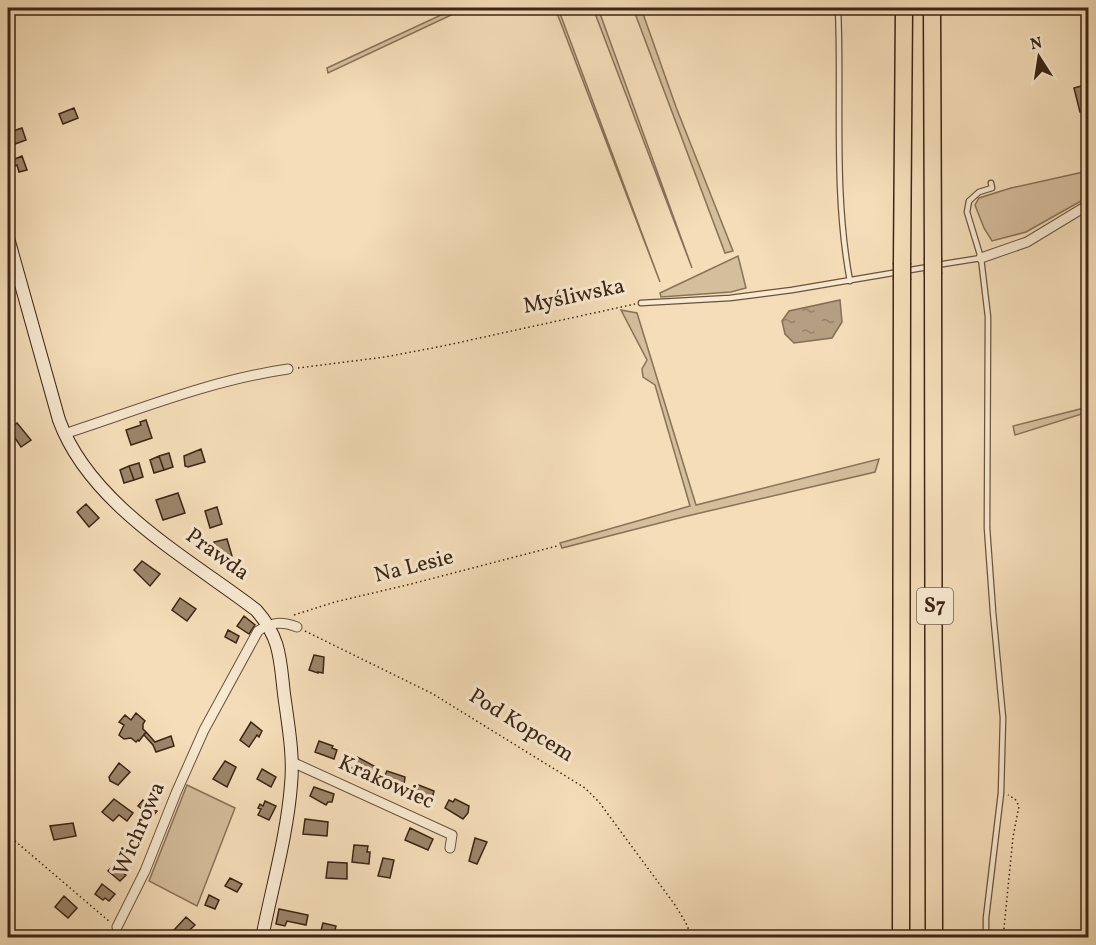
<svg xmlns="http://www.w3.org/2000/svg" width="1096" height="945" font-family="Vollkorn,serif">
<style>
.grass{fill:#d5be9c;stroke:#887259;stroke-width:1.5}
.water{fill:url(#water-ripples);stroke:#856e56;stroke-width:1.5}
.building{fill:#9c856a;stroke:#3c2516;stroke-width:1.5}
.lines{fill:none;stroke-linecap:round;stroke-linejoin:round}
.lane-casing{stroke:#6a533e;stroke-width:7}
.street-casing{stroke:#6a533e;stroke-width:11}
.secondary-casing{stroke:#3c2516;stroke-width:14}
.highway-casing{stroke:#3c2516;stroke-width:19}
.path{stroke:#3c2516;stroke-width:1.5;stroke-dasharray:1.5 3;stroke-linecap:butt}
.lane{stroke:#f8e9d1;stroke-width:4.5}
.street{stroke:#f8e9d1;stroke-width:9}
.secondary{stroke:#f8e9d1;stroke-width:12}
.highway{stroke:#f4ddb8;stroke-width:16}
.highway-bridge-casing{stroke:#3c2516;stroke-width:19;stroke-linecap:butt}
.highway-bridge{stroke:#f4ddb8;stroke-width:16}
.labels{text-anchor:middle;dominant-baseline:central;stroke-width:6;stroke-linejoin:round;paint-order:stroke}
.shield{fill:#f8e9d1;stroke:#74604e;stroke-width:1.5}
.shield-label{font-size:21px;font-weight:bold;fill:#3c2516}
.street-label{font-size:22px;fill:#3c2516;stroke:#f8e9d1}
</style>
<defs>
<pattern id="water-ripples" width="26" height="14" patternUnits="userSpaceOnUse" patternTransform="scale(1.5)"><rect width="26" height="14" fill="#b59e81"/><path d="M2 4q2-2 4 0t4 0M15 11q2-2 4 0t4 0" fill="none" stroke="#948169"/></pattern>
</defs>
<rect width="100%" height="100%" fill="#f4ddb8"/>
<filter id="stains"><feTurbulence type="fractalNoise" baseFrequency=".00333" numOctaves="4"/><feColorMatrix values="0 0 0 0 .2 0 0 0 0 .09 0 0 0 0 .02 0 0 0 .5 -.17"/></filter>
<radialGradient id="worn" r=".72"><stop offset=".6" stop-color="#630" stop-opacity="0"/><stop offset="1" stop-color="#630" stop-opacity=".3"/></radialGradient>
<path class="grass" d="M456 8H466L328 73 327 68Z
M555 8H558L660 282Z
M593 8H598L692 268Z
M633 8H641L676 107 733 251 725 253Z
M1088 171V197L1026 232 992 241 984 228 975 205 979 198 1011 188Z
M738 256 746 288 731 292 661 297 660 293Z
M621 310 637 313 696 505 879 459 875 472 683 517 562 548 560 543 690 506 655 385 643 377 642 369 647 360Z
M1088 407V412L1015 435 1013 426Z
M187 785 235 808 197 906 149 881Z"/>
<path class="water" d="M840 300 842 322 832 338 794 343 785 334 782 321 789 311Z"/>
<path class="building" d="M1088 84V109L1080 112 1074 88Z
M74 108 78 118 63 124 59 114Z
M22 128 26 140 15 144 13 138 10 139 8 136 11 134 10 132Z
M22 156 27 170 19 172 17 165 12 167 10 161Z
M146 420 152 438 131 445 126 430 141 425 140 422Z
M17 423 31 440 21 447 9 429Z
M201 449 205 462 188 467 185 466 184 456Z
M169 453 173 467 164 470 159 456Z
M159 456 164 470 154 473 150 460Z
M139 463 143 477 134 480 129 466Z
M129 466 134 480 124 483 120 470Z
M178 493 185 513 163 520 156 500Z
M86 504 99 518 89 527 77 512Z
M217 507 222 524 210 528 205 511Z
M227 539 232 556 219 560 214 542Z
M142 561 160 574 150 586 134 570Z
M180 598 196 609 187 621 172 610Z
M244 616 255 625 249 634 237 626Z
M228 630 239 636 236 643 225 637Z
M314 655 324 657 323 673 318 672V673L309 670Z
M136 713 145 721 143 724V729L146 732 139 741 138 740 136 742 131 738 124 739 119 735 124 725 119 722 125 715 131 720Z
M251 722 262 731 259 737 257 735 249 747 240 740Z
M146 732 155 742 171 736 174 746 156 752 153 745 144 735Z
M319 741 333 746 332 748 337 750 334 759 315 752Z
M357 757 376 767 372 776 352 768Z
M225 761 236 767 227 787 213 779Z
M119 763 130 772 118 785 110 781 109 777Z
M262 769 276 777 271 787 257 779Z
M387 771 405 777 404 785 400 789 383 779Z
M416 784 434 791 432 799 429 802 412 793Z
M314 787 334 794 332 802H328L326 805 310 796Z
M114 799 133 813 127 821 119 815 113 821 102 812Z
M455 799 469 806 468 813 463 819 445 808 449 800 453 802Z
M143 800 157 811 152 817 138 806Z
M265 801 276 806 269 820 258 815 261 809 258 808 260 804 263 806Z
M305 819 328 822 327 836 303 834Z
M73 823 76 836 54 840 50 826Z
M410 828 433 839 428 850 405 840Z
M475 838 487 842 477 864 469 861Z
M354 845 368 846 367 852H370L369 864 352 862Z
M383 858 394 860 390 878 378 876Z
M116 862 124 869 122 872 126 875 120 881 108 871Z
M328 862 347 863V879L326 878Z
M230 878 242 884 237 892 225 886Z
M102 884 115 894 109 901 105 898 103 900 95 894Z
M209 895 219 900 215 909 205 905Z
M64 896 77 908 68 918 55 907Z
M279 909 308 915 306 925 287 921 285 926 276 924Z
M186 917 195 925 181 938 174 930Z
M323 923 336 926 333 938H319Z"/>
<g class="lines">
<defs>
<path id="lane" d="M838 8C842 98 833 191 850 281
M937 265 981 258
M641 303 730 298 792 290 928 267
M986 938V918L1001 793 1003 718 993 612 987 528 988 317 981 258 967 212 969 201 979 192 992 188 991 183"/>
<path id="street" d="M981 258 1027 242 1088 205
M64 434C138 410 211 380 288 369
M292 762 452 835 450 848
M117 927 145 871 176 793 204 730 258 631C271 622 282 621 297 627"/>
<path id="secondary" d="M8 238 59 420C90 505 188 558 256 610 281 638 280 660 284 694 288 724 294 755 291 785 287 836 272 887 262 938"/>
<path id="highway" d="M932 8 933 258
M902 263 904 8
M933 274 934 938
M901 938 902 280"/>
</defs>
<use href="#lane" class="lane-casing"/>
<use href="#street" class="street-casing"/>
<use href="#secondary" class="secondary-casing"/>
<use href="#highway" class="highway-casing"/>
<path class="path" d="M298 368 385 357 443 346 635 304
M294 615 335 602 411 584 557 546
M305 631 433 694 585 788 599 802 675 905 686 923 692 938
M8 835 110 922
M107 938 111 933
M1003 938 1013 837 1019 806 1015 799 1008 795"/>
<use href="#lane" class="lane"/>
<use href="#street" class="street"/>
<use href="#secondary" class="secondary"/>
<use href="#highway" class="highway"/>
<defs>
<path id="highway-bridge" d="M933 258V274
M902 280V263"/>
</defs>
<use href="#highway-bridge" class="highway-bridge-casing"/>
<use href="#highway-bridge" class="highway-bridge"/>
</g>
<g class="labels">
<rect class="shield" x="917" y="588" width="36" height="36" rx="4.5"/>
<g class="shield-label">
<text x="935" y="606">S7</text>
</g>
<g class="street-label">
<text transform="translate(574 297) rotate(-12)">Myśliwska</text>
<text transform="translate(217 555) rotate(36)">Prawda</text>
<text transform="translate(414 567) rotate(-14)">Na Lesie</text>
<text transform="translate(521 726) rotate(32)">Pod Kopcem</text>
<text transform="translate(386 783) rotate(24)">Krakowiec</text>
<text transform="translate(140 829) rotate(-67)">Wichrowa</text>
</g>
</g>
<rect width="1096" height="945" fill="none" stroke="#f4ddb8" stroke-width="30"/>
<rect x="9" y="9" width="1078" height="927" fill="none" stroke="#3c2516" stroke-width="3"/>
<rect x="15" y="15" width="1066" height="915" fill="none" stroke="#3c2516" stroke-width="1.5"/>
<g transform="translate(1039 57) rotate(348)" stroke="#f8e9d1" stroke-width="4.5" paint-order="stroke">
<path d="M0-4.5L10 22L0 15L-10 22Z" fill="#3c2516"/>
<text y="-9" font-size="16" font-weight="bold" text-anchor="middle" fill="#3c2516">N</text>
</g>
<rect width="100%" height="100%" filter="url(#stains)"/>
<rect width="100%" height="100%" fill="url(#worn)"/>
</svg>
